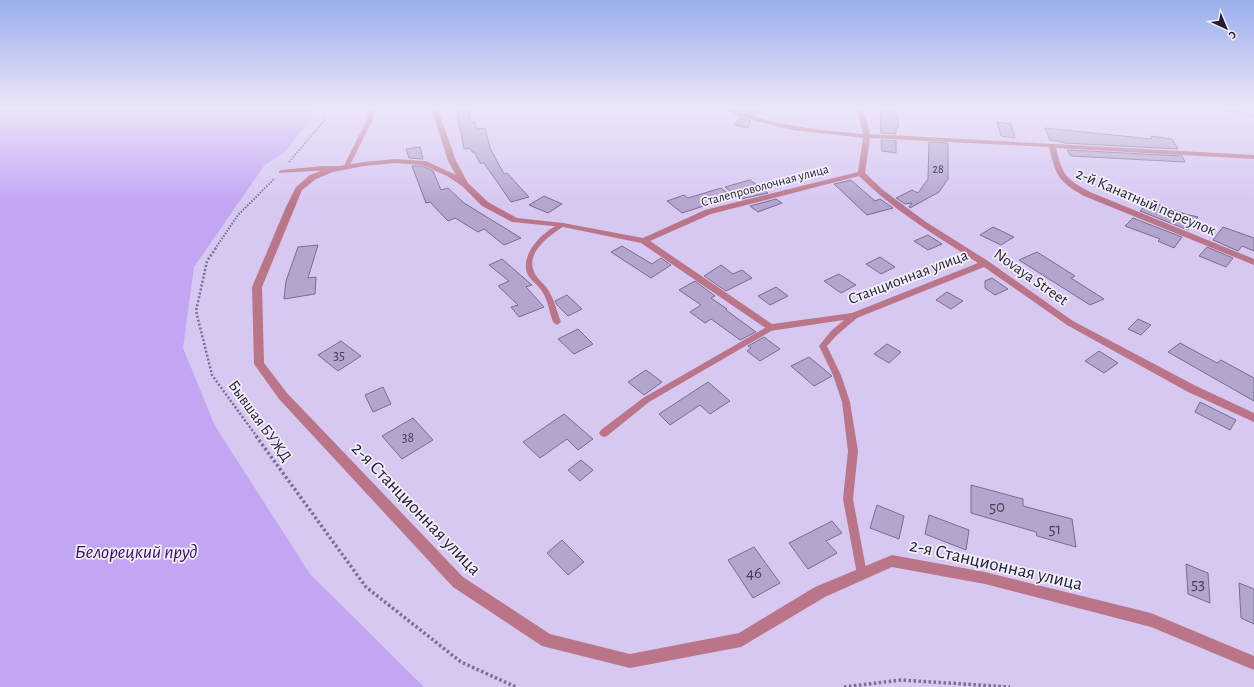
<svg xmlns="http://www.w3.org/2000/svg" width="1254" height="687" font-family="'Alegreya Sans',sans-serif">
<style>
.water{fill:#c2a5f3}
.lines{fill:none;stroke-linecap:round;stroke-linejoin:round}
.stream{stroke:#c2a5f3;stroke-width:3.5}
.building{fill:#b3a5cd;stroke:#796c91}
.path-far2{stroke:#7a6f8c;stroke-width:2;stroke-dasharray:1.5 1.5;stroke-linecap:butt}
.path-far1{stroke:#7a6f8c;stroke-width:2.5;stroke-dasharray:2 2;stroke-linecap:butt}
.path{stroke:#7a6f8c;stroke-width:3.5;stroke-dasharray:2.5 2.5;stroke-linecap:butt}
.lane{fill:#ba7589;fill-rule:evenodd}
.street{fill:#ba7589;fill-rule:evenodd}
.labels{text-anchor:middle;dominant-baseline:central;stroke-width:3.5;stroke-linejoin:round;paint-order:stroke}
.far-number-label{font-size:12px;fill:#484056}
.far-street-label{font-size:13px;fill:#241e2e;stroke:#f3effc}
.number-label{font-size:14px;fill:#484056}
.street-label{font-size:16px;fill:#241e2e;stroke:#f3effc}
.near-number-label{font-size:17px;fill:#484056}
.near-street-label{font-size:19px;fill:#241e2e;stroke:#f3effc}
.near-water-label{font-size:20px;font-style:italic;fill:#390c63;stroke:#f3effc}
</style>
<rect width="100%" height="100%" fill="#d7c8f2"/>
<path class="water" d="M0 107H313L311 119 285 152 264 166 194 267 183 348 215 426 310 574 424 687H0Z"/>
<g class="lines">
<path class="stream" d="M1209 107 1254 115"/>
</g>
<path class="building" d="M456 107H469L470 122H475L477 129 485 128 490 148 504 174 507 173 529 197 511 202 484 163H480L474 152H472L470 148 464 149Z
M746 107H759L755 115 744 111Z
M880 107 898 108V128H896V134L881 133Z
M740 118 751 121 747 128 735 125Z
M997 122 1011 124 1015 138 1001 136Z
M1045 128 1152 139 1151 136 1172 139 1178 149 1064 143 1063 142 1050 140Z
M881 140 896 141V153L882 151Z
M929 142 948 143V179L939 192 910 208 909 207 912 203 905 204 896 198 912 190 918 193 928 179Z
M420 147 423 159 409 158 406 149Z
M1067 150 1182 156 1185 162 1071 156Z
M412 166H422L433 171 441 190 448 188 464 203 521 238 504 245 484 229 478 232 455 218 448 221 430 202 426 203Z
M750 180 768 193 741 199 725 187Z
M851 180 875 201 880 199 893 208 867 215 834 184Z
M721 188 732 197 682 213 667 201 684 195 688 198Z
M544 196 562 204 548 213 529 205Z
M776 199 782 203 758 212 750 206Z
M1149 201 1185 214 1198 217 1188 230 1140 211Z
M1133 218 1182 237 1174 248 1158 241 1160 239 1125 226Z
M993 227 1014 237 1001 245 980 235Z
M1223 227 1254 238V251L1242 246 1238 251 1213 240Z
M928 235 942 244 928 250 914 241Z
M318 245 308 278 316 277 315 294 284 299 286 281 298 247Z
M622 246 652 264 661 258 671 265 651 278 611 252Z
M1207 247 1233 258 1226 267 1199 256Z
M1037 252 1075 276 1071 278 1104 299 1090 305 1019 260Z
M880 257 895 267 881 274 866 264Z
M502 259 532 285 526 287 544 307 519 317 511 307 518 305 498 286 509 281 489 265Z
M721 265 733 274 742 270 752 278 726 291 704 276Z
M839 274 856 285 841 293 824 281Z
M992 278 1008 289 995 295 985 288V281Z
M695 281 715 296 711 298 727 309 726 310 756 332 740 340 711 319 705 323 690 312 701 305 679 290Z
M776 287 788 296 770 305 758 296Z
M947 292 963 301 951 309 936 300Z
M567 295 582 309 568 316 557 305 555 301Z
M1138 319 1151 325 1141 335 1128 329Z
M578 329 593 344 574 354 558 339Z
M764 337 780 349 760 361 747 351 751 348 748 346Z
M341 341 361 356 338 371 318 355Z
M1180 343 1217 363 1221 360 1254 378V401L1168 352Z
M887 344 901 352 889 363 874 354Z
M1099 351 1118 363 1104 373 1085 361Z
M809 357 832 376 814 386 791 366Z
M646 370 662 382 644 395 628 382Z
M708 382 730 401 710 414 700 405 670 425 659 414Z
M383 387 391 404 373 412 365 395Z
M1200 402 1236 420 1230 430 1195 412Z
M564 414 593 439 578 450 567 439 540 458 523 442Z
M413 418 433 440 402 459 382 436Z
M581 460 593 470 580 481 568 470Z
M971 485 1023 499V506L1072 519 1076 547 1037 536 1036 532 971 513Z
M877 505 904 516 899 539 870 528Z
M929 515 969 530 966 550 925 534Z
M832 521 842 533 826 541 837 553 808 569 789 543Z
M562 540 584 562 568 575 547 553Z
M754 547 780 583 753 598 728 560Z
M1186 564 1208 573 1210 603 1188 594Z
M1239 583 1254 589V624L1241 618Z"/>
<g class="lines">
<path class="path-far2" d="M289 162 324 121 325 107
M215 249 238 215 274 179"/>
<path class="path-far1" d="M216 248 207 261 196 311 212 375 257 437"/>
<path class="path" d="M256 436 366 587 461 662 516 687
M844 687 901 680 1010 687"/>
<path class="lane" d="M366 107H372L374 117 348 169 279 173V171L281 170 323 166H344L368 117Z
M562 223 564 224V226C549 236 524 253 535 274 539 281 547 286 550 293 555 302 557 312 561 322L557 325 553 322C549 311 548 299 541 290 537 284 530 280 527 273 520 253 545 229 562 223Z
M854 313 857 314 858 316 857 318 837 335 827 346 841 375 850 402 858 451 853 499 867 574 866 578 862 579 858 578 857 574 843 499 848 451 842 402 833 375 819 346 831 331 851 314Z
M770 325 774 328 773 330 649 402 607 436 604 437 601 436 599 433 601 430 643 398Z"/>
<path class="street" d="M431 107H437L456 161 468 183 488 202 517 218 563 223 643 238 705 210 858 172 863 138 792 130 741 117 716 107C734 107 751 116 769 121 800 128 831 131 863 134L857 107H863L870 134 1254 155V159L1056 148C1063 176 1065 178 1090 192L1254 259V265L1084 196C1058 181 1056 176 1049 147L870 138 865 173 883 190 926 222 988 261 1073 321 1196 386 1254 413V422L1188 392 1067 325 984 267 857 318 770 331 641 243 563 227 512 222 482 206 462 186 447 176 422 165 395 163 364 166 333 172 316 179 302 190 262 287 264 363 287 393 463 577 550 634 630 654 739 633 815 587 892 555 985 572 1151 613 1254 656V670L1151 627 985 584 892 567 825 597 741 647 630 668 542 646 453 587 279 399 254 364 252 287 286 207 296 187 310 175 328 168 364 162 395 159 426 161 456 175 448 161ZM859 176C894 211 937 236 978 263L852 313 772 324 650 241 711 214Z"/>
</g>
<linearGradient id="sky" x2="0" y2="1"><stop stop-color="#99aeec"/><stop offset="0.53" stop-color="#ede6f9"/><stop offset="1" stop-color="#ede6f9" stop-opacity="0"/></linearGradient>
<rect width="1254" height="203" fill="url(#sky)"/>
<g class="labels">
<g class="far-number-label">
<text x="938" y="169">28</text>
</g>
<g class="far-street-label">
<text transform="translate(765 186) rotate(-15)">Сталепроволочная улица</text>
</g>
<g class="number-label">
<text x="339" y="356">35</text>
<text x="408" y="438">38</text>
</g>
<g class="street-label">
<text transform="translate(1146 202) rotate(23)">2-й Канатный переулок</text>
<text transform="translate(908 277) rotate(-21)">Станционная улица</text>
<text transform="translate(1031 277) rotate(35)">Novaya Street</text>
<text transform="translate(260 421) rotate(54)">Бывшая БУЖД</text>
</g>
<g class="near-number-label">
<text x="997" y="506">50</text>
<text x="1055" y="528">51</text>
<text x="754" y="572">46</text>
<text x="1198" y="583">53</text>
</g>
<g class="near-street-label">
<text transform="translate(416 509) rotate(46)">2-я Станционная улица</text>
<text transform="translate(996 565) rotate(13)">2-я Станционная улица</text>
</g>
<g class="near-water-label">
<text x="136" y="552">Белорецкий пруд</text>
</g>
</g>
<g transform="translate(1226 28) rotate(136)" stroke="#f3effc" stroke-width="3" paint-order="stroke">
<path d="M0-3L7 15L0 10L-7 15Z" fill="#241e2e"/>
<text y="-6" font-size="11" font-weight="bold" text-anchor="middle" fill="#241e2e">С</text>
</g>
</svg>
